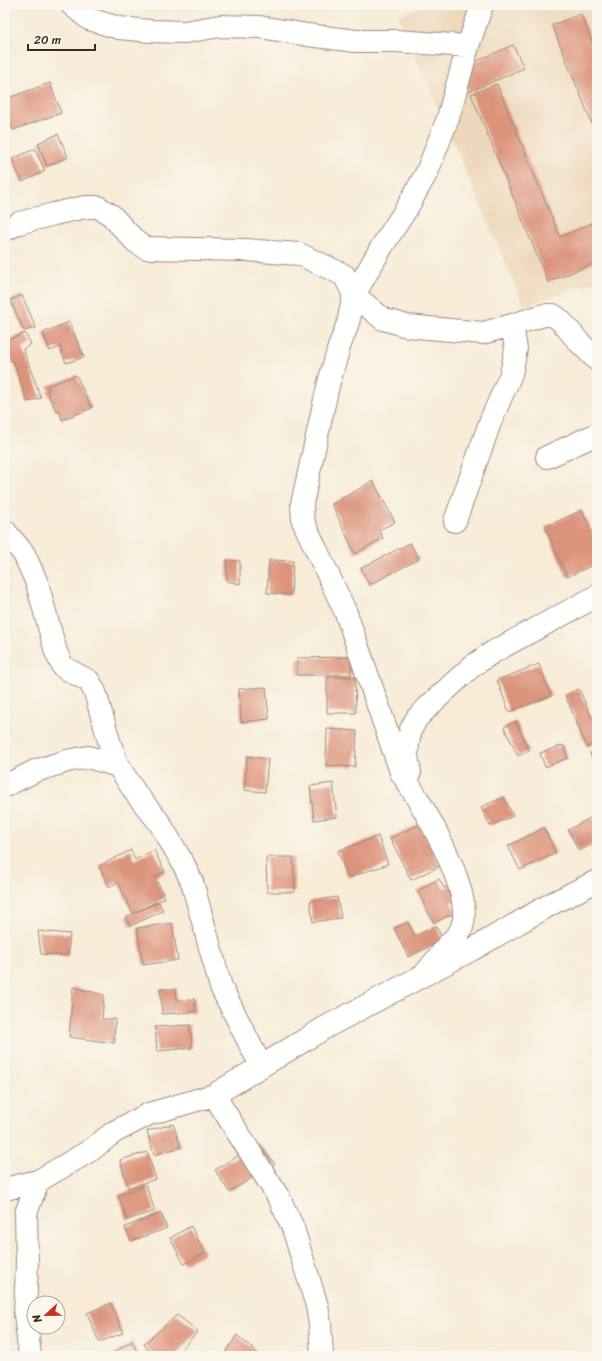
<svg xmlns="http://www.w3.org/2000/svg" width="602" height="1361" font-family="Sriracha,sans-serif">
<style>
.built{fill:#eed7bb}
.building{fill:#dc937c}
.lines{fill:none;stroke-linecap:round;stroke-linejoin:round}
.minor-casing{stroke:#9a8a7b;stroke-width:24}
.minor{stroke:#fff;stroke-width:22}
</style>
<rect width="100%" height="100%" fill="#fbf7ec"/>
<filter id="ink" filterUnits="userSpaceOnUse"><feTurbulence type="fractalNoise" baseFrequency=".025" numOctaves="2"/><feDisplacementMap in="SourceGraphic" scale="8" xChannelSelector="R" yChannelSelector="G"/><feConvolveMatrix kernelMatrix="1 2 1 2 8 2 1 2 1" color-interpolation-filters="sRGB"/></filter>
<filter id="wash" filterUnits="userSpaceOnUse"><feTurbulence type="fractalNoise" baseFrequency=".012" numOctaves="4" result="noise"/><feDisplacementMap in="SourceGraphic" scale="16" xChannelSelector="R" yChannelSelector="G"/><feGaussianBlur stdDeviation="0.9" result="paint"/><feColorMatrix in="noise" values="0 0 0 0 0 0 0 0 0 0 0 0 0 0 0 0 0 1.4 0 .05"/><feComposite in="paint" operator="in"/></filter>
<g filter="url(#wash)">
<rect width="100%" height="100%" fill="#f8ebd8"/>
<path class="built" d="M427 5H597V282L524 306 398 16Z"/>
<g id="blocks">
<path class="building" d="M581 14 597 54V136L552 25Z
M513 45 524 68 469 92 459 69Z
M50 83 61 113 13 130 5 107V99Z
M497 84 560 237 597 221V262L548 282 471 94Z
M58 134 68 157 47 166 38 143Z
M35 149 45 171 22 182 12 159Z
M22 295 36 328 24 331 10 300Z
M69 322 84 357 66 363 60 347 50 351 43 333Z
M25 333 31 344 23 349 41 398 27 402 14 362 9 360 5 362V336H7L8 340Z
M76 375 92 408 62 420 59 410 56 411 47 391 49 390 47 386Z
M373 481 395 522 379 530 383 538 355 554 332 504Z
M582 510 597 544V563L567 577 545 527Z
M410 543 419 559 369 585 361 568Z
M227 560 240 561V584L227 581Z
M269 560 293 561 291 595 267 593Z
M351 657V675H297V658Z
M539 664 551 696 509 712 497 680Z
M327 677H355L356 713H327Z
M266 687 269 719 241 722 239 689Z
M579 689 596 727H597V743L587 747 565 695Z
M516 721 529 751 518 756 504 727Z
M327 729 357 731 355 767 326 765Z
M563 745 568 758 545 767 540 753Z
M597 750V771L590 753Z
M247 756 268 759 265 792 244 790Z
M333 783 337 817 314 820 310 786Z
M504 797 513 816 490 826 481 807Z
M592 817 597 825V842L579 851 568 830Z
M420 824 440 866 411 880 390 838Z
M544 828 556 853 520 870 508 846Z
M378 836 388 864 348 878 338 851Z
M131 850 135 860 154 850 165 872 155 877 165 898 134 913 159 902 163 911 130 926 126 917 133 914 118 882 109 887 99 866Z
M266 857H293L295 892H267Z
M439 879 444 888 452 884 460 898 451 902 456 912 434 923 417 891Z
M337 897 341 918 313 922 310 901Z
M408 922 415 936 436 926 443 940 408 957 394 928Z
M172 923 178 960 143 965 137 928Z
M38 931 70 934 68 956 41 954Z
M73 987 104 995 102 1019H115L114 1043 69 1037Z
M160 989H176L177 1000 195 999V1012L162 1014Z
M190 1025 192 1048 157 1051 155 1027Z
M173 1124 181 1147 154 1155 147 1131Z
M258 1143 275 1164 229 1192 215 1170Z
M147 1152 156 1179 128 1188 120 1160Z
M146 1185 155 1211 127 1220 118 1195Z
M161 1213 167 1228 131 1241 125 1227Z
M191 1226 205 1253 184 1264 170 1238Z
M111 1303 123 1333 99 1342 87 1313Z
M177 1315 198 1331 176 1356H152L144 1344Z
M237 1335 261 1356H223Z
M132 1341 139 1356H110V1355Z"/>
</g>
</g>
<g filter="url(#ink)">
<use href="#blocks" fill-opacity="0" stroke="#9a8a7b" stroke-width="1"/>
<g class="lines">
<defs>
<path id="minor" d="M72 5 89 19 119 28 150 31 185 32 220 26 260 27 308 35 356 41H397L468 46
M5 230 19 223 54 214 85 207H98L111 215 136 242 146 248 246 250 299 254 344 275 354 295 383 319 407 326 483 333 512 325 544 315H553L560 320 579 342 597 360
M547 457 597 434
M455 521 491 420 511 374 516 349 512 325
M5 531 24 554 37 583 56 652 63 667 89 681 95 692 110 744 118 766 137 795 159 822 183 863 192 882 221 987 261 1066
M410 772 407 757 408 743 411 729 417 718 432 703 471 667 493 652 597 596
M5 786 35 771 67 761 88 757 118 766
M424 975C432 965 441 954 449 944 453 939 460 934 462 927 475 891 421 803 401 772L346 613 303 521 302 504 328 386 339 347 348 323 354 295 381 248 407 208 427 172 448 118 468 46 482 5
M214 1095 326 1027 473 949 551 904 597 881
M5 1189 38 1181 91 1150 114 1132 149 1114 214 1095 279 1198 293 1228 317 1306 320 1324 322 1356
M30 1356 25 1314 27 1263 26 1213 38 1181"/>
</defs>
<use href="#minor" class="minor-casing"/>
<use href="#minor" class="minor"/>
</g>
</g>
<rect width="602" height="1361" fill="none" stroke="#fbf7ec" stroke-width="20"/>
<g transform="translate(46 1315) rotate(248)"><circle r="19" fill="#fbf7ec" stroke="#aea59a"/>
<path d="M0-3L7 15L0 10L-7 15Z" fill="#c8321e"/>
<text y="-6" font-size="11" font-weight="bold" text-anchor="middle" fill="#3b2a1e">N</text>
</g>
<path d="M28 44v6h67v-6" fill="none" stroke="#3b2a1e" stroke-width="2"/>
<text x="34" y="44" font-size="12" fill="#3b2a1e" stroke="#fbf7ec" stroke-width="3" paint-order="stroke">20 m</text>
</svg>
